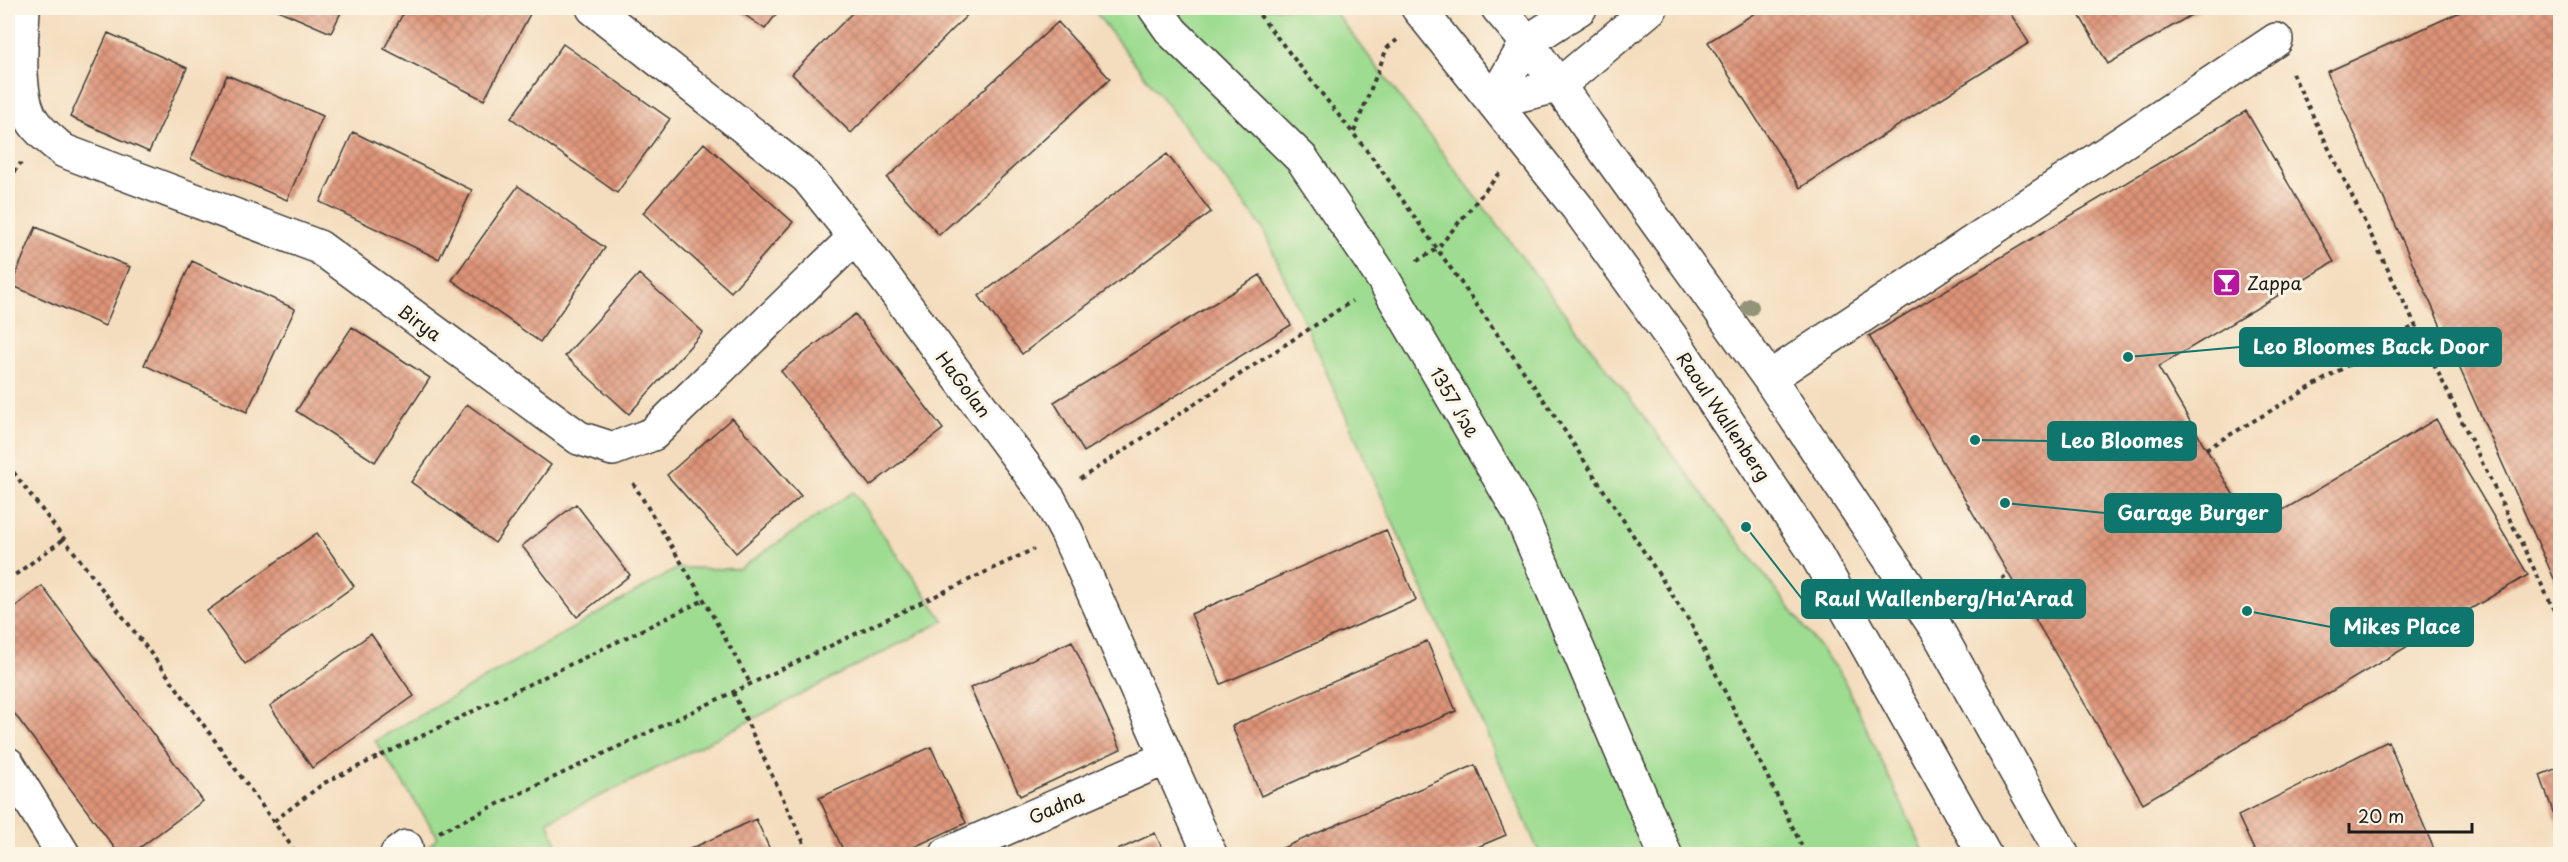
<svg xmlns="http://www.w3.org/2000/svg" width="2568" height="862" font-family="'Playpen Sans','Playpen Sans Hebrew',sans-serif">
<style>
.park{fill:#9edc91;stroke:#5d7c56;stroke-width:1.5}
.building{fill:url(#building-cross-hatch)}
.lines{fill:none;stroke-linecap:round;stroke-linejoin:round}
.minor-casing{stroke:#3c3934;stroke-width:36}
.path{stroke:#3c3934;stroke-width:4;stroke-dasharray:4.5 4.5;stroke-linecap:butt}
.minor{stroke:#fff;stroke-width:33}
.tree{fill:#939378}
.labels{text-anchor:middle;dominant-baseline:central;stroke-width:6;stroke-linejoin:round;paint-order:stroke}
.poi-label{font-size:18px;fill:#1c1c1c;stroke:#fcf5e5;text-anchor:start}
.street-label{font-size:18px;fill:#1c1c1c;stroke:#fcf5e5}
.leader{fill:none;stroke:#0f766e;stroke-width:2}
.callout-dot{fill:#0f766e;stroke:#fcf5e5;stroke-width:2}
.callout{fill:#0f766e;stroke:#0f766e;stroke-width:2}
.callout-label{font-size:20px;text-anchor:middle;font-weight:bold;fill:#fff}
</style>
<defs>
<pattern id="building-cross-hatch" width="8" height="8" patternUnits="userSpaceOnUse" patternTransform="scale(1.5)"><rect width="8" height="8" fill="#de9479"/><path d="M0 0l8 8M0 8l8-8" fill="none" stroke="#b37862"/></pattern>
</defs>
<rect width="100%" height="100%" fill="#fcf5e5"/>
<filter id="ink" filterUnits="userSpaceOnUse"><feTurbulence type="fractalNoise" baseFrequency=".0167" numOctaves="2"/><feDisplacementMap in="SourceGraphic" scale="12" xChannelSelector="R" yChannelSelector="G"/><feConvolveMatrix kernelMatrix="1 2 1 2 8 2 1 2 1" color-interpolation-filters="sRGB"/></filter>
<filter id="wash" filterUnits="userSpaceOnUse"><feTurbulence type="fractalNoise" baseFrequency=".008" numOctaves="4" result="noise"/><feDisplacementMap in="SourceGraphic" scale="24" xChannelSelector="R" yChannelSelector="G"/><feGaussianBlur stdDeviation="1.35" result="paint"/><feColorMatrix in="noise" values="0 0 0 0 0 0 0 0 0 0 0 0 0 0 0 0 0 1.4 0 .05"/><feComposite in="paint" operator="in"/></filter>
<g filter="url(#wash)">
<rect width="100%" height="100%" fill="#f4ddbe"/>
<path class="park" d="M1092 8H1332L1843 678 1925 854H1540L1262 227Z
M853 492 944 621 646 774 548 821 561 854H420L438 837 375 741 678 568 739 569Z"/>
<g id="blocks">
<path class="building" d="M273 8H343L331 33Z
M406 8H523L531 12 484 100 384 49Z
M735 8H781L765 29Z
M857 8H974L851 133 792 74Z
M1763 8H2007L2029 43 1800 188 1708 42Z
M2075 8H2203L2108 64Z
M2469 8H2560V592L2327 72Z
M1058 22 1110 79 939 235 887 178Z
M108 33 187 68 149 152 70 117Z
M563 44 670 119 617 193 511 118Z
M227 75 323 116 287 200 191 159Z
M2246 111 2334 262 2158 367 2253 528 2436 419 2528 575 2143 803 1869 336Z
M353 132 472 190 439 259 320 202Z
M704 143 793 222 731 292 643 213Z
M1167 154 1211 212 1022 354 979 296Z
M518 186 605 248 540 342 452 280Z
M36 227 130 267 105 326 11 285Z
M192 261 295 309 247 412 144 365Z
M639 274 703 332 629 414 565 356Z
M1260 275 1291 325 1084 452 1054 402Z
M855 314 943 429 870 486 781 371Z
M352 327 430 378 375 462 296 411Z
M467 404 551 465 495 543 411 482Z
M732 418 801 496 736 553 667 475Z
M576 504 630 575 577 617 522 546Z
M1386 530 1416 600 1221 684 1191 614Z
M317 533 354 586 245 664 207 611Z
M42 586 203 801 131 854H119L8 705V612Z
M371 634 414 696 312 768 270 706Z
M1072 641 1121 749 1020 796 970 688Z
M1427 641 1456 711 1261 796 1232 726Z
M2388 741 2436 854H2256L2238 816Z
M931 747 966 823 899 854H845L819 798Z
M1475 765 1506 835 1461 854H1283L1280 849Z
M2560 767V832L2540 775Z
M756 819 772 854H679Z
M1155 833 1165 854H1109Z"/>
</g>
</g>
<g filter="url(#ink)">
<use href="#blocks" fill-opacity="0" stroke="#3c3934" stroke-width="1.5"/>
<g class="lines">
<defs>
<path id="minor" d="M23 8C22 38 16 86 29 114 35 129 52 141 64 151L319 247 579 438 613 449 653 434 855 237
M593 8 807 177 855 237 1049 499 1067 533 1210 854
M1155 8 1172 32 1302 159 1384 280 1520 513 1665 854
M1418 8 1577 207 1671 337 1817 556 1984 854
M1498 8 1527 42 1769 378 1936 628 2062 854
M1493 101 1558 86 1651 8
M1493 101 1527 42 1580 8
M1769 378 2276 40
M8 764 63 854
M397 854 406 847
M947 854 1166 758"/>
</defs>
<use href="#minor" class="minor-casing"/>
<path class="path" d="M1254 8 1375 161 1553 413 1690 622 1806 854
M2292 73 2554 610 2560 607
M1354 132 1387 48 1397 40
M8 179 21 163
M1417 261 1437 249 1498 175 1503 173
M2206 449 2416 325
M8 465 171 680 297 854
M1080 479 1352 301
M633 483 704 600 750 683
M8 580 64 539
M1966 606 2008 574
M733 692 809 854
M274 821 324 783 704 600
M439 832 1034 549"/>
<use href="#minor" class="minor"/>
</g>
<circle class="tree" cx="1750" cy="307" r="9"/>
</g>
<defs>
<symbol id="bar-square" viewBox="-11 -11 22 22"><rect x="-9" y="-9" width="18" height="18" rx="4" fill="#b5179e" stroke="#fcf5e5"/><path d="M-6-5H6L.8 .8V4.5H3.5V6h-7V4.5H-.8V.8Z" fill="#fff"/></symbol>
</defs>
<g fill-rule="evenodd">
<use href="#bar-square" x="2210" y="266" width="33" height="33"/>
</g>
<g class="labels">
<g class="poi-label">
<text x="2247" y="282">Zappa</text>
</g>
<g class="street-label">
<text transform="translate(420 322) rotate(36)">Birya</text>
<text transform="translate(964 384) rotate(53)">HaGolan</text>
<text transform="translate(1455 402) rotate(60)">שביל 1357</text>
<text transform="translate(1724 416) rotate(56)">Raoul Wallenberg</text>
<text transform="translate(1056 806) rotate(-24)">Gadna</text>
</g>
</g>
<path class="leader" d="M2128 357L2240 347M1975 440L2048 441M2005 503L2105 513M1746 527L1802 599M2247 611L2331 627"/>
<g class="callout-dot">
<circle cx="2128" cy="357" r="6"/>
<circle cx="1975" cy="440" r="6"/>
<circle cx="2005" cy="503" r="6"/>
<circle cx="1746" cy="527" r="6"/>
<circle cx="2247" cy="611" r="6"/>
</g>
<g class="callout">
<rect x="2240" y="328" width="261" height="38" rx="6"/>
<rect x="2048" y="422" width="148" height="38" rx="6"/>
<rect x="2105" y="494" width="176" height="38" rx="6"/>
<rect x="1802" y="580" width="283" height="38" rx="6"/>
<rect x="2331" y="608" width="142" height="38" rx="6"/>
</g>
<g class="callout-label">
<text x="2371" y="354">Leo Bloomes Back Door</text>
<text x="2122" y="448">Leo Bloomes</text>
<text x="2193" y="520">Garage Burger</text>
<text x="1944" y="606">Raul Wallenberg/Ha'Arad</text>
<text x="2402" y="634">Mikes Place</text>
</g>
<rect width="2568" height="862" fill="none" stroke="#fcf5e5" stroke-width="30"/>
<path d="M2349 823v9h123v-9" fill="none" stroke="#1c1c1c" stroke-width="3"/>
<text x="2358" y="823" font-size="18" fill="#1c1c1c" stroke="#fcf5e5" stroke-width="4.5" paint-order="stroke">20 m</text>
</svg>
